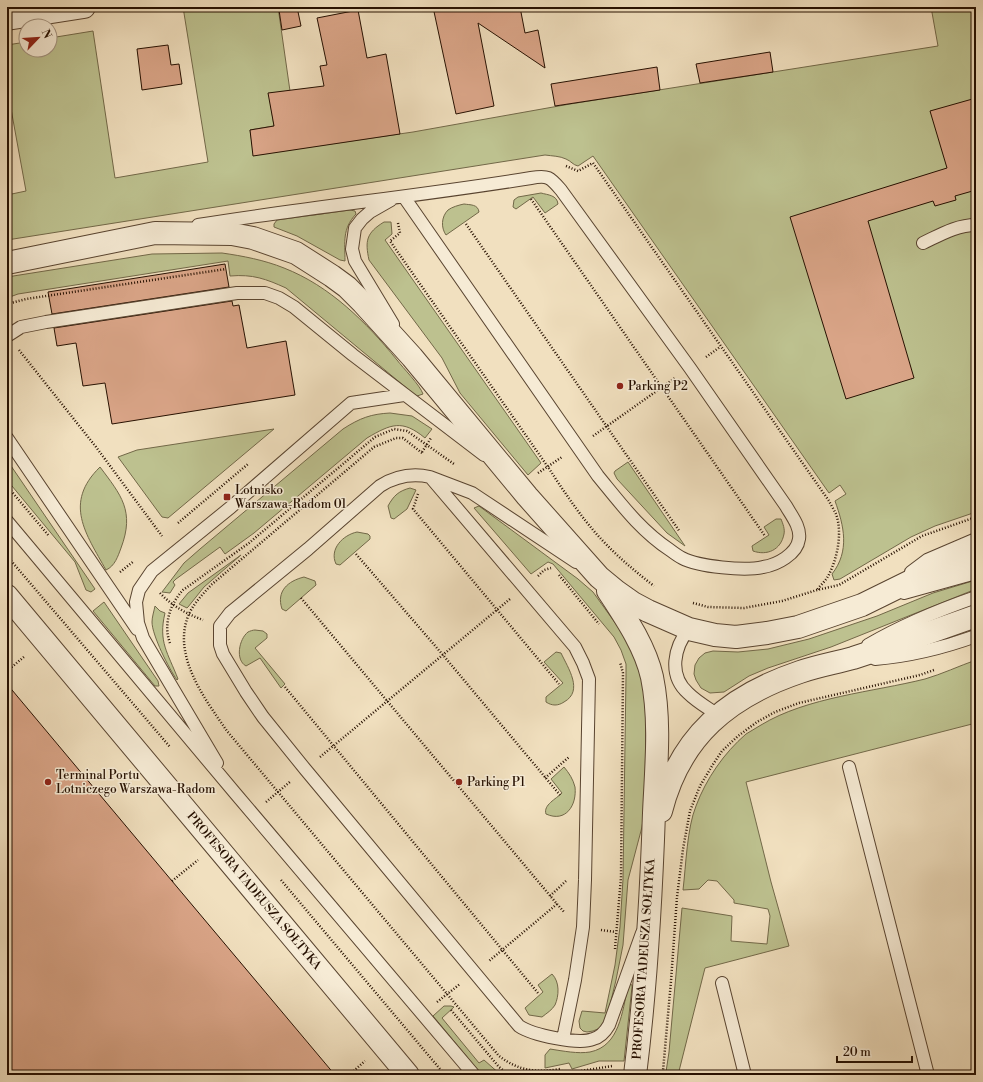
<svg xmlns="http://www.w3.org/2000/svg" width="983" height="1082" font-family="'Libre Bodoni',serif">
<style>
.green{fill:#bdc18f;stroke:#726848}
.building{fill:#daa588;stroke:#261001}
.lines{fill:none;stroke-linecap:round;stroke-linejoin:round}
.service-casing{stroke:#594430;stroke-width:14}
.minor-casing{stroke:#594430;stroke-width:24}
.tertiary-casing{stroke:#594430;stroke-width:24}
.path{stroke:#261001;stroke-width:2.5;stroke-dasharray:1 2;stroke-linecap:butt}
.service{stroke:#f6ebd5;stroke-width:12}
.minor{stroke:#f6ebd5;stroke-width:22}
.tertiary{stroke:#f6ebd5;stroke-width:22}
.poi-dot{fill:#8f2418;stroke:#f6ebd5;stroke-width:1.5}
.labels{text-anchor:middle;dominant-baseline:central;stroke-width:3;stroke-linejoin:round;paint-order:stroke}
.poi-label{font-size:12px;fill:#261001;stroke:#f6ebd5;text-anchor:start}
.street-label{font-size:12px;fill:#261001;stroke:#f6ebd5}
</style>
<rect width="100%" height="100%" fill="#f1e0bf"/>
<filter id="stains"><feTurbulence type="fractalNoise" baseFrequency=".005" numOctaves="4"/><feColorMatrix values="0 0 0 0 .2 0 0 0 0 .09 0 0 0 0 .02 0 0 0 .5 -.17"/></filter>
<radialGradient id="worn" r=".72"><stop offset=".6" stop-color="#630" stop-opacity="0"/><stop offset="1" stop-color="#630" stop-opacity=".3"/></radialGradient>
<path class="green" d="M183 7H278L290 91 269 94 274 126 250 130 254 155 413 132 570 104 938 46 931 7H939L948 10 976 11V512L935 526 911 537 840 579 834 580 832 574C850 551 844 526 835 501L846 494 840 485 829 493 593 156 578 166C573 165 571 161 566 159 560 156 552 156 545 155L7 240V195L26 191 7 87V45L26 42V50H50V38L93 31 115 178 208 162Z
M541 193C548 195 557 195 558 204L545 213 533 197 516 209 513 207 514 200 518 197Z
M464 204C470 205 478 204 479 212L446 235C441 228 441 217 448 210 452 207 459 205 464 204Z
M350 210 355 211 356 214C342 229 345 242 345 261L340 260 297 236 274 227V224L277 220Z
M384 222H391L392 234 385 240 541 463 528 475 460 393 442 358 369 260C365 241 366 233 384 222Z
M222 253C243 256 264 260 284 268 330 286 366 322 397 360 403 368 420 385 423 394L417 396 415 395 286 288C266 279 253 274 230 276L228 261 18 294 7 298V277L152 254Z
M390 413 412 416 432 429 425 438C402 419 391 424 367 438L254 533 225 554 220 547 176 579 173 582 175 585 170 593 162 592 184 563 200 549 343 429C360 418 371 414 390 413Z
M274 429 168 518 162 517 118 457 137 450Z
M7 460 95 589 91 592 86 590 75 562 7 480Z
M628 462 685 546 667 533 617 479 614 473 615 471Z
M100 467C121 495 135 511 121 548 118 556 115 566 106 570 86 534 63 503 100 467Z
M410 488 416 490 407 509 394 519 391 518 388 506C394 495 399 491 410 488Z
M479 506 578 579 593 592 631 645 646 693 645 806 642 827 628 880 623 945 616 980 607 1017 600 1028 593 1031 587 1032 583 1031 580 1028 579 1021 582 1011 605 1013 615 965 620 927 623 879 626 677V664L621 650 614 637 553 564 548 562 531 574 474 508Z
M776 519H781C783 524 785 529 784 534 781 550 767 556 753 551L752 546 769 535 764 527Z
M357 532 368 534 370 536V539L340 565 336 564C329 549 343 535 357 532Z
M241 555 204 587 188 607 187 608 179 604 188 593Z
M304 577 315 581 316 585 286 611 282 609C276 591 288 581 304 577Z
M976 580V589L831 647 768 668 749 676 724 692 710 693 701 688 696 680 694 674 695 665 699 658 705 653 713 651 738 652 768 649 809 639 877 616 933 593Z
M104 602 158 681 159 686H155L93 611Z
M155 606 160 611 165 613C158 642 168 653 178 679L177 680C169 669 152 635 152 622 152 617 154 611 155 606Z
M255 630 263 631 267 634V638L255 648 285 684 281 688 260 658 246 666C235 660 239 639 248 632 250 631 253 630 255 630Z
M556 652 561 653C568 668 584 691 564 702 558 706 552 706 546 702V697L563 683 544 662Z
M976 660V723L746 782 771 882 789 946 705 968 678 1075H665L666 1072 669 1052 682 908 732 916 731 941 767 944 770 916 768 909 734 903V900L717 881 708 880 699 889 683 890C686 865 687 828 696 806 706 779 724 753 746 734 751 731 756 728 761 725 807 697 873 692 925 679 942 674 959 666 976 660Z
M564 767C569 773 573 779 575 787 577 805 566 823 546 814 543 805 556 799 562 793L551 779Z
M552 974C560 982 559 996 555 1005 552 1010 547 1013 542 1017L529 1015 525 1008 543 992 538 985Z
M630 984 632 985V987L624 1061H599L572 1069 569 1063 545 1068V1055L550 1049C563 1051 578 1054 590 1052 620 1046 622 1011 628 987Z
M444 1006H451L454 1007 442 1018 479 1063 484 1060 501 1075H482L433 1016Z"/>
<path class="building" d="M297 7 301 26 282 30 279 10Z
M433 7H520L525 33 538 30 545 68 478 23 494 106 456 114Z
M358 10 367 58 386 54 400 134 253 156 250 130 274 126 268 93 324 86 320 66 327 65 317 18Z
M168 45 171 65 179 64 182 84 142 90 137 49Z
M770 52 773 72 700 83 696 64Z
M657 67 660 90 555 106 551 84Z
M976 98V190L955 196 956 200 935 206 933 201 868 221 914 378 846 399 790 217 947 168 930 111Z
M225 264 229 287 52 314 48 292Z
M232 301 233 306 239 305 247 348 286 341 295 395 112 424 105 383 83 386 76 343 57 346 54 328Z
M7 684 172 881 335 1075H7Z"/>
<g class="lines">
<defs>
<path id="service" d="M391 200 370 212 362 219 355 228 352 249 355 261 393 324
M198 225C309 207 420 196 531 178 548 175 550 177 561 190L690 368 786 506C791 515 801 527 799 539 797 554 777 565 763 567 745 571 699 567 682 558 678 556 674 553 670 550 640 530 621 504 598 476L404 197
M923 243C940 235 956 225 976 225
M7 336 21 327 46 322 237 293H265L279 298 294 307 353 355 484 455
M7 438 137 629
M432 479 575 647 583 663 589 679 585 880 583 927 575 980 563 1039
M7 521 235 793 474 1075
M576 562 481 499 472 493 430 477C412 473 396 476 380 486L308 549 230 613 220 626V645L223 654 246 692 263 717 305 769 519 1026C532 1035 579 1045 593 1039 601 1037 605 1032 609 1025L642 933
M911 572 927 560 976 539
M904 593 976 573
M689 629C674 647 668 675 688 693 697 702 708 708 718 715
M868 645C902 625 939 610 976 597
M875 659C910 656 943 648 976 636
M217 763 143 638 138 623 136 602 139 590 152 571 231 507 351 403 404 395
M849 767 928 1075
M722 983 745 1075"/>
<path id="minor" d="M7 19 84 7"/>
<path id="tertiary" d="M7 263 155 233 232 234 253 238 296 253 332 276 347 287 363 303 412 357 527 496 599 577 616 591 633 603 648 611 689 629 715 635 736 637 767 633 798 627 862 605 925 574 976 556
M608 591C625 617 645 646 652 677 661 721 656 768 654 813 651 900 646 988 635 1075
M7 596 408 1075
M661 811C680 736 729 696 800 672 817 666 835 663 853 658 894 645 935 631 976 616"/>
</defs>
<use href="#service" class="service-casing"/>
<use href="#minor" class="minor-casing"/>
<use href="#tertiary" class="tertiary-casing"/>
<path class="path" d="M566 166 578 171 593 163 829 501C831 505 834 510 836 514 843 533 837 561 827 578 824 582 820 586 817 590
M531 199 765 536
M398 223 400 233 390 241 548 467C565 493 582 519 603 541 619 558 636 572 654 586
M466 224 680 532
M7 304 26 299 226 269
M19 350 96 447 162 536
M706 357 720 347
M593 436 675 378
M422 452 431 438
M422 453 403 438H396L374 447 211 585C203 594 194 603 189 614 171 655 205 699 227 731L499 1056C519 1071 536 1073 560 1069L564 1075
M538 473 562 457
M7 486 49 536
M418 494 413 509 559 684
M178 523 248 464
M356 554 443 655 560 795
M7 556 170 747
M120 572 134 561
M559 575 599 624
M538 576 544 570 551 568
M160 593C172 606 187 614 203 620
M301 598 557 904 489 961
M693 603 708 607 744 608 782 601 817 590 839 585 922 536 976 517
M170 643C163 625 170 604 183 590L249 543 375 437 394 429 407 431 454 464
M7 671 25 656
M285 687 538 993
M320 757 510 599
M545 778 569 757
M266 802 291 781
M281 880 445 1075
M172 881 198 860
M550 896 566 881
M557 904 565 913
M601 930 616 932
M615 949 621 877 623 673 620 662
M437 1002 460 984
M451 1010 499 1067 509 1075
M349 1075 365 1061
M570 1075 581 1071 612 1066
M661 1075 663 1071 671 981 677 897 683 849 690 811 700 786 712 766 722 751 738 736 757 722 775 712 799 703 920 675 934 670"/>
<use href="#service" class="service"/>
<use href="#minor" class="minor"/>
<use href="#tertiary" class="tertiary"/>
</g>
<g class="poi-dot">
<circle cx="620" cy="386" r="4"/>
<rect x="223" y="493" width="8" height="8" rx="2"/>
<circle cx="48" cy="782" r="4"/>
<circle cx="459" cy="782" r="4"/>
</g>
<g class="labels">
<g class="poi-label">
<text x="628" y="386">Parking P2</text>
<text x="235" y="490">Lotnisko<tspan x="235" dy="14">Warszawa-Radom 01</tspan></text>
<text x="56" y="775">Terminal Portu<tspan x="56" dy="14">Lotniczego Warszawa-Radom</tspan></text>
<text x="467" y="782">Parking P1</text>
</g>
<g class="street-label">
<text transform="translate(254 891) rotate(50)">PROFESORA TADEUSZA SOŁTYKA</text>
<text transform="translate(644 959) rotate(-86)">PROFESORA TADEUSZA SOŁTYKA</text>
</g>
</g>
<rect width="983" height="1082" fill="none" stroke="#f1e0bf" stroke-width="24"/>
<rect x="8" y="8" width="967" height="1066" fill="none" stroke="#261001" stroke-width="2"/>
<rect x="12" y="12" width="959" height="1058" fill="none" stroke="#261001"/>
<g transform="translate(38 38) rotate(65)"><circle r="19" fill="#f6ebd5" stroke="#a39380"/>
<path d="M0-3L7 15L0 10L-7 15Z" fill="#8f2418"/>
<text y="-6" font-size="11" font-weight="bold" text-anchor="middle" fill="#261001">N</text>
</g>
<path d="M837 1056v6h75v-6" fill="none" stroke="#261001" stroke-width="2"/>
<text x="843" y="1056" font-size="12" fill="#261001" stroke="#f6ebd5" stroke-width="3" paint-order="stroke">20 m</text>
<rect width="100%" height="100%" filter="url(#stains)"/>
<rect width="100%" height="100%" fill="url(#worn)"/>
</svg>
